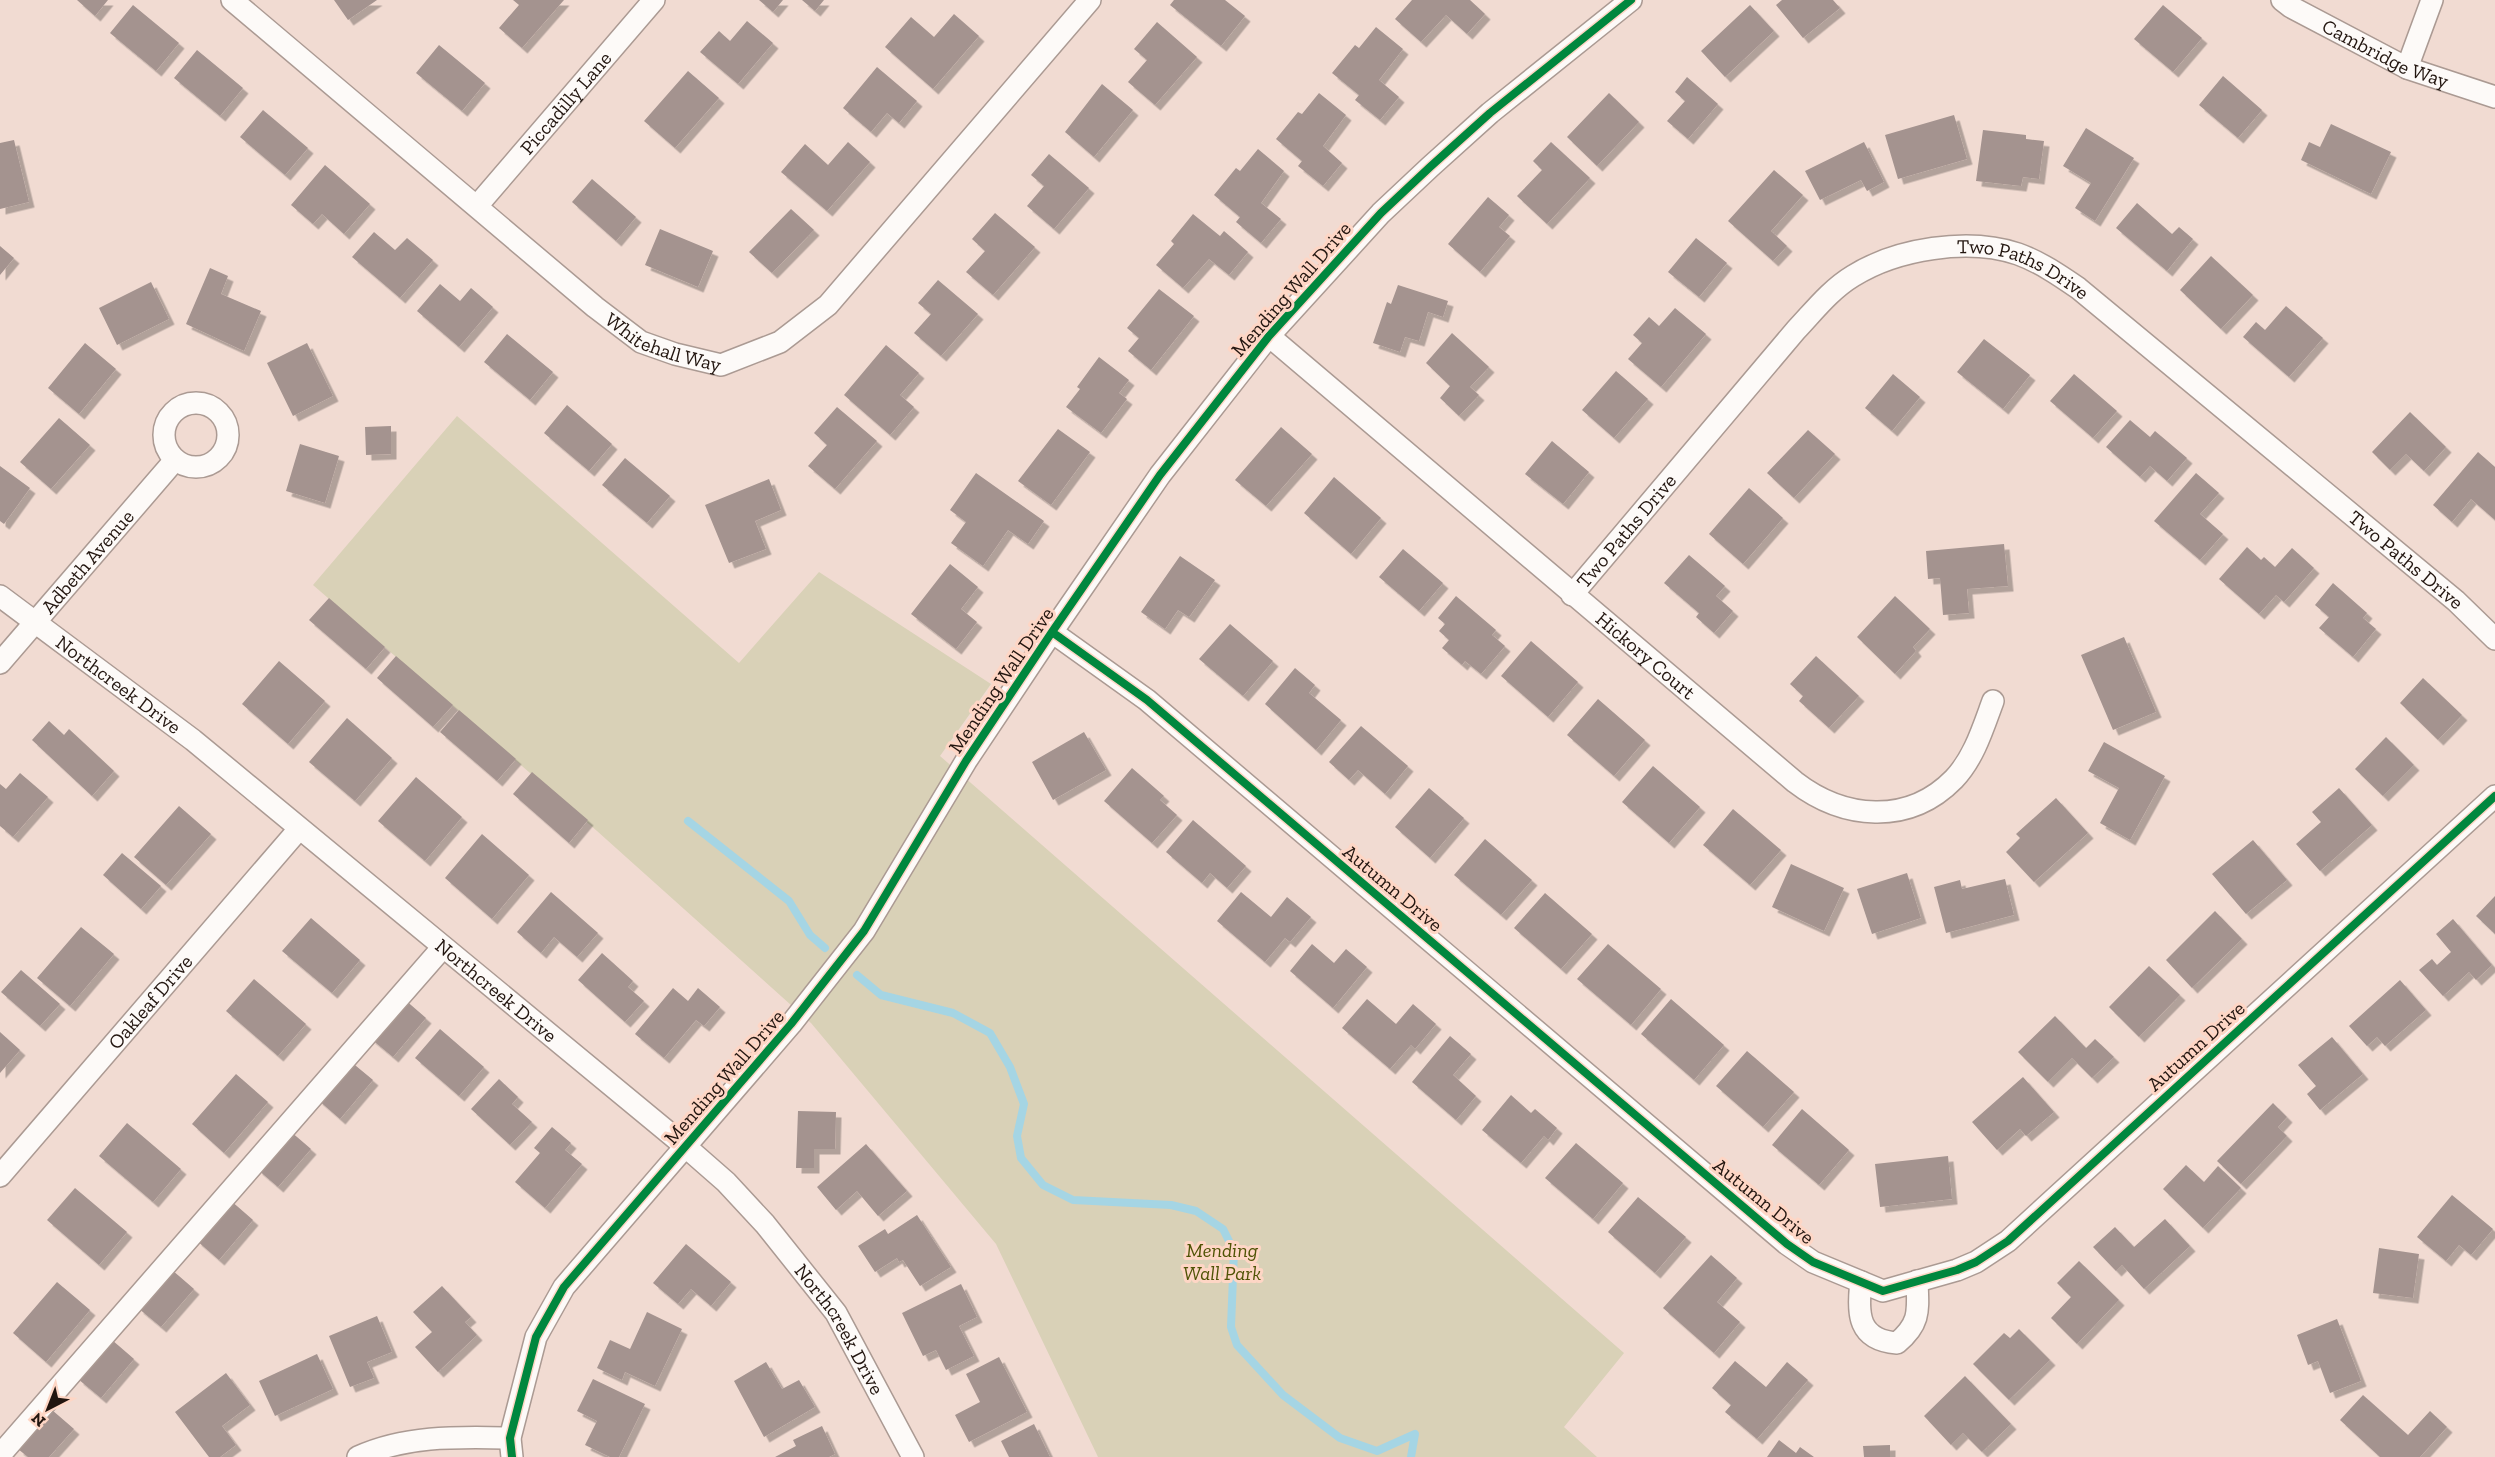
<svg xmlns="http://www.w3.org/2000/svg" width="2495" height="1457" font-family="'Zilla Slab',serif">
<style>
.green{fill:#d9d1b7}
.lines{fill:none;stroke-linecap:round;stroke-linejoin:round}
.stream{stroke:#a5d5e4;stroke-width:8}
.building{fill:#a4938f;filter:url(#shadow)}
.street-casing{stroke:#ab9a93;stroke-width:24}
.street{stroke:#fdfaf8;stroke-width:21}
.cycleway-casing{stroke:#fed6c5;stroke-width:11}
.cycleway{stroke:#00873e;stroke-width:8}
.labels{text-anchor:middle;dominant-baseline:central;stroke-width:6;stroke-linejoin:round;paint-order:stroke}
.street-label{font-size:20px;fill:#22150f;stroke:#fed6c5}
.park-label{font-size:20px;font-style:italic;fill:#4f5305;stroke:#fed6c5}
</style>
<defs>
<filter id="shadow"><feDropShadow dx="5.5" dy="5.5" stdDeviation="0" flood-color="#0004"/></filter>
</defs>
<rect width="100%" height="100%" fill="#f1dbd2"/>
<path class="green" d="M457 416 739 663 819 572 991 684 940 756 1624 1353 1564 1427 1597 1457H1098L996 1244 811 1023 597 831 313 585Z"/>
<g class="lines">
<path class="stream" d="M688 821 789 901 810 935 825 948
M857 975 881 995 953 1013 990 1033 1010 1067 1024 1104 1017 1136 1021 1158 1043 1185 1073 1200 1171 1205 1196 1211 1223 1229 1234 1251 1231 1327 1237 1345 1283 1395 1340 1438 1377 1451 1415 1434 1411 1457"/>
</g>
<path class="building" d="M77 0H108L95 16Z
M334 0H377L348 20Z
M513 0H564L522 48 499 28 519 5Z
M759 0H783L773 12Z
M802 0H824L815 11Z
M1174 0H1225L1245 16 1221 46 1170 5Z
M1412 0H1470L1485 14 1467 34 1446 15 1421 42 1395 19Z
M1782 0H1833L1840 8 1803 38 1776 5Z
M133 5 179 43 156 71 110 33Z
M1750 5 1774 31 1725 77 1701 51Z
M2163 5 2202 38 2173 72 2134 39Z
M954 14 979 36 933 89 885 47 911 17 934 37Z
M747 21 773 43 738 84 700 52 719 31 730 41Z
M1157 22 1197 57 1155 105 1128 82 1147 60 1134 49Z
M1376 27 1403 49 1379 80 1399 97 1380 120 1355 100 1359 95 1332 73 1355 45 1359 48Z
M439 45 485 83 462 111 416 73Z
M197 50 243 88 220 116 174 78Z
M877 67 917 101 899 123 887 113 871 132 843 108Z
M688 71 719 98 675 148 644 121Z
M2223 76 2262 110 2238 138 2199 105Z
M1687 77 1718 104 1688 139 1667 121 1685 101 1675 92Z
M1102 84 1133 110 1094 157 1065 132Z
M1319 93 1346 115 1323 146 1342 163 1323 186 1298 166 1302 161 1276 139 1298 112 1302 114Z
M1609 93 1639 122 1597 166 1567 137Z
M263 110 308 148 285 175 240 137Z
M1954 115 1967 159 1898 179 1885 135Z
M2331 124 2391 152 2371 194 2301 160 2309 142 2320 147Z
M2086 128 2134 158 2095 221 2075 208 2091 183 2063 166Z
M1983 130 2026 135V139L2044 141 2039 179 2023 177 2021 186 1976 181Z
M14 140 29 202 0 209V143Z
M848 142 870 162 827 211 781 172 805 144 828 165Z
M1551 142 1590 178 1547 224 1517 196 1542 170 1533 161Z
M1864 142 1884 182 1867 191 1861 180 1820 200 1805 171Z
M1258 149 1284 171 1261 203 1281 219 1261 243 1236 222 1240 217 1214 195 1236 168 1240 171Z
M1049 154 1089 188 1054 229 1027 206 1044 186 1031 175Z
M325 165 370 204 344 234 322 214 313 224 291 205Z
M1774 170 1803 195 1771 231 1787 246 1773 261 1728 221Z
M592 179 636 217 616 241 572 202Z
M1488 197 1509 215 1499 227 1510 236 1480 272 1448 244Z
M2137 203 2172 234 2179 227 2193 239 2167 271 2116 228Z
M791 209 814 230 772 273 749 252Z
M995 213 1035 247 993 295 966 272 985 251 972 239Z
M1193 214 1220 236 1224 231 1248 252 1229 275 1209 259 1183 288 1156 265 1174 244 1171 241Z
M660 229 713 251 698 287 645 265Z
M374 232 395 250 407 238 433 260 400 298 352 257Z
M1696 238 1727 263 1699 297 1668 272Z
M0 246 14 258 0 275Z
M2211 256 2253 295 2221 329 2180 290Z
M210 268 228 276 221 294 261 311 244 351 186 324Z
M938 280 978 314 941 356 914 333 931 314 918 303Z
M151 282 169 319 117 345 99 308Z
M440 284 460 301 471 288 493 307 459 347 417 311Z
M1398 285 1448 301 1443 317 1428 312 1419 341 1405 337 1400 352 1373 343 1387 302 1391 304Z
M1159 289 1194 316 1151 370 1128 351 1139 338 1127 328Z
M2286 306 2323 338 2289 377 2243 337 2256 322 2265 330Z
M1675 308 1706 334 1661 387 1628 359 1642 343 1633 335 1649 317 1659 326Z
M1452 333 1489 367 1470 387 1479 395 1459 416 1440 398 1450 386 1426 363Z
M507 334 553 372 530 400 484 362Z
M1984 339 2030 375 2003 409 1957 372Z
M85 343 116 369 79 414 48 388Z
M307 343 333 396 293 416 267 363Z
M886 345 919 373 900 395 914 407 890 435 844 395Z
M1099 357 1129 380 1119 393 1127 399 1101 433 1066 407 1080 389 1077 387Z
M1616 371 1648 399 1614 438 1582 410Z
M1893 374 1920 397 1892 431 1865 408Z
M2074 374 2117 411 2093 438 2050 401Z
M567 405 612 444 589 471 544 433Z
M837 407 877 441 835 489 808 466 827 445 814 433Z
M2410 412 2446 447 2424 471 2406 454 2390 470 2372 452Z
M59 418 90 445 51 489 20 462Z
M2130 420 2150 437 2155 431 2187 458 2167 481 2150 466 2140 477 2106 447Z
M391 426V454L366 455 365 427Z
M1281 427 1312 454 1266 506 1235 480Z
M1058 429 1090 452 1051 505 1018 481Z
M1808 430 1835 454 1794 498 1767 473Z
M1552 441 1589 472 1563 504 1525 474Z
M300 444 339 456 325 503 286 491Z
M2478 452 2495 467V520L2471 499 2452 522 2433 505Z
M625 458 670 496 647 523 602 485Z
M0 466 30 488 4 524 0 521Z
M976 473 1044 521 1028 544 1008 530 983 566 951 543 966 522 950 510Z
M2196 473 2219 493 2200 514 2223 534 2200 560 2154 521Z
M1334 477 1381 518 1351 554 1304 513Z
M769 479 781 510 755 521 766 549 729 563 705 505Z
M1749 488 1783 518 1743 564 1709 534Z
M2004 544 2008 586 1967 589 1969 613 1943 615 1940 578 1928 579 1926 551Z
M2247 547 2261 560 2264 557 2275 567 2292 548 2314 568 2284 602 2276 595 2259 614 2219 579Z
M1403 549 1443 583 1419 611 1379 577Z
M1689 555 1725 586 1716 596 1733 611 1714 633 1696 617 1699 613 1664 583Z
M1180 556 1215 580 1189 617 1178 610 1165 629 1141 612Z
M950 564 978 587 961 609 977 622 956 649 911 614Z
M2333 583 2367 613 2363 618 2376 629 2353 657 2319 628 2329 617 2315 605Z
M1456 596 1496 630 1492 635 1505 646 1481 674 1465 661 1462 665 1442 648 1449 640 1439 631 1445 624 1438 618Z
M1895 596 1930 629 1913 647 1916 651 1895 674 1857 637Z
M329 598 385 647 366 669 309 620Z
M1230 624 1273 661 1243 696 1199 659Z
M2124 637 2156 712 2113 730 2081 655Z
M1531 641 1578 682 1548 717 1501 676Z
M396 656 453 705 433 727 377 678Z
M1816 656 1859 696 1829 728 1799 701 1803 696 1790 684Z
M279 661 325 701 288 744 242 704Z
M1295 668 1315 685 1309 693 1341 720 1316 750 1265 704Z
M2423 678 2462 715 2438 740 2400 703Z
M1598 699 1645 740 1614 776 1567 735Z
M459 710 516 759 497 781 440 732Z
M347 718 392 758 355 801 309 762Z
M49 721 64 735 69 729 114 771 92 796 32 740Z
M1361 726 1408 766 1385 794 1358 770 1349 780 1329 762Z
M1084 732 1106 770 1053 800 1032 762Z
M2386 737 2414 765 2383 796 2355 769Z
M2104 742 2165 776 2130 840 2100 823 2119 788 2088 771Z
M1653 766 1700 807 1669 843 1622 802Z
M1132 768 1164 796 1160 800 1177 815 1152 843 1104 801Z
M532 772 588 820 569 843 513 794Z
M20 773 48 797 13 837 0 826V784L6 789Z
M416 777 462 817 425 861 378 821Z
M1429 788 1464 818 1430 858 1395 827Z
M2339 788 2372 825 2320 871 2296 844 2321 822 2312 812Z
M2056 798 2088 833 2034 882 2006 852 2020 838 2016 834Z
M179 806 211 834 166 885 134 857Z
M1733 809 1781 850 1750 885 1703 845Z
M1193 820 1246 866 1227 888 1210 873 1202 883 1166 852Z
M482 834 529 875 492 919 445 878Z
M1485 839 1532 880 1501 915 1454 875Z
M2253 840 2287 880 2246 914 2212 874Z
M122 853 161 886 141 909 103 875Z
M1791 864 1844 888 1824 931 1772 907Z
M1907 873 1921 918 1872 934 1857 889Z
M2005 879 2014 915 1946 933 1934 887 1960 880 1962 889Z
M551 892 598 933 577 957 554 937 541 953 517 932Z
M1241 892 1271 917 1287 897 1311 917 1290 942 1285 938 1265 962 1217 921Z
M1545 893 1592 934 1561 969 1514 928Z
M2495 896V934L2476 916Z
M2215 911 2242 939 2192 988 2166 960Z
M311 918 360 960 332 993 282 951Z
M2453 919 2492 965 2476 980 2469 972 2443 996 2419 970 2432 959 2437 965 2451 952 2436 934Z
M81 927 114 954 70 1006 37 978Z
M1312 944 1334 963 1346 949 1367 967 1333 1008 1290 971Z
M1608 944 1661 989 1631 1025 1577 979Z
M602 953 633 981 628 987 644 1001 625 1022 578 980Z
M2149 966 2180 995 2139 1037 2109 1007Z
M21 970 60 1004 40 1026 1 992Z
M254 979 306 1024 278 1056 226 1011Z
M2400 980 2426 1010 2385 1046 2377 1037 2367 1046 2349 1026Z
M673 988 688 1001 698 988 720 1007 704 1026 696 1020 664 1058 635 1034Z
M404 999 426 1018 393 1057 370 1038Z
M1367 999 1396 1024 1413 1004 1436 1024 1415 1049 1411 1045 1390 1069 1342 1028Z
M1671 999 1724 1045 1694 1080 1641 1034Z
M2055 1016 2086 1048 2095 1039 2114 1057 2092 1078 2072 1058 2048 1082 2018 1052Z
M440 1029 484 1067 459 1096 415 1058Z
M0 1032 20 1050 0 1073Z
M1450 1036 1471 1054 1453 1075 1476 1096 1456 1120 1412 1082Z
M2332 1037 2363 1074 2320 1110 2307 1094 2316 1086 2298 1065Z
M1747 1051 1794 1092 1763 1127 1716 1086Z
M350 1061 373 1080 340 1119 317 1099Z
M236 1074 268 1102 224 1153 192 1124Z
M2023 1077 2054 1112 2026 1136 2020 1129 1997 1150 1972 1122Z
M499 1079 518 1097 512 1104 532 1122 510 1145 471 1109Z
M1511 1095 1531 1113 1535 1109 1557 1128 1548 1140 1544 1136 1521 1163 1482 1130Z
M2273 1103 2287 1117 2278 1127 2287 1136 2241 1184 2217 1161Z
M1802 1109 1849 1150 1819 1185 1772 1145Z
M798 1111 836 1112 835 1149H814V1168H796Z
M127 1123 181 1169 153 1202 99 1156Z
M552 1127 571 1143 565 1150 582 1164 545 1208 515 1182 540 1153 534 1148Z
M290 1131 311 1149 278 1187 257 1169Z
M1576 1143 1623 1183 1593 1219 1545 1178Z
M866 1144 907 1191 878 1216 857 1191 836 1210 817 1187Z
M1948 1156 1952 1199 1880 1207 1875 1164Z
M2186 1165 2204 1182 2218 1166 2241 1188 2203 1228 2163 1189Z
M75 1188 127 1232 99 1265 47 1220Z
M2452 1195 2493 1229 2471 1255 2459 1245 2446 1261 2417 1237Z
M1638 1197 1686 1237 1655 1273 1608 1232Z
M230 1200 253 1220 219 1260 196 1240Z
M917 1215 951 1267 920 1286 903 1260 899 1262 897 1258 875 1272 858 1246 885 1229 888 1234Z
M2165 1219 2190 1246 2144 1289 2122 1265 2116 1271 2093 1247 2115 1227 2134 1247Z
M686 1244 731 1282 711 1306 691 1289 678 1304 653 1283Z
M2379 1248 2419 1254 2413 1298 2373 1293Z
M1711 1255 1737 1278 1717 1302 1740 1322 1714 1353 1663 1308Z
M2079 1261 2119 1300 2077 1344 2051 1318 2071 1297 2057 1283Z
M172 1270 194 1289 161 1327 138 1308Z
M57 1282 90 1310 46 1362 13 1333Z
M961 1284 977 1317 959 1326 974 1356 946 1370 936 1350 923 1356 902 1313Z
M442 1286 471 1317 465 1322 477 1335 438 1372 415 1347 432 1332 413 1312Z
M647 1312 682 1329 655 1386 625 1372 622 1380 597 1368 610 1340 630 1349Z
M377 1316 392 1352 367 1362 374 1378 350 1387 329 1336Z
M2337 1319 2361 1381 2330 1393 2318 1361 2308 1365 2297 1335Z
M2019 1329 2050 1360 2009 1400 1973 1364 2004 1333 2010 1338Z
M112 1340 134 1359 101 1398 78 1379Z
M317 1354 333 1389 275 1416 259 1381Z
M999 1357 1027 1412 969 1442 955 1415 980 1402 966 1374Z
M1735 1361 1766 1387 1787 1362 1808 1380 1757 1439 1725 1412 1731 1405 1712 1388Z
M766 1362 782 1389 799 1380 815 1407 764 1437 734 1381Z
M226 1373 250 1405 222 1426 236 1445 220 1457H209L175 1412Z
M1965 1376 2011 1424 1982 1452 1963 1433 1951 1445 1924 1416Z
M593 1379 645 1404 619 1457H610L585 1445 597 1421 577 1411Z
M2363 1395 2408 1435 2430 1411 2447 1427 2420 1457H2380L2340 1420Z
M52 1410 74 1429 49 1457H28L18 1449Z
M1034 1424 1050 1457H1009L1001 1441Z
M822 1426 835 1454 829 1457H775L796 1446 793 1440Z
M1779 1440 1796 1453 1800 1447 1814 1457H1767Z
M1890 1445V1457H1864L1863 1446Z"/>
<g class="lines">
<defs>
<g id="street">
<path id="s1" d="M232 0 595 307 641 342 675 354 721 365 780 342 828 305 1090 0"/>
<path id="s2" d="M2282 0 2291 7 2407 68 2495 97"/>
<path d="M2407 68 2432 0"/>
<path id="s3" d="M477 206 654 0"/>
<path id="s4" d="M1269 336 1795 782C1843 819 1908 826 1954 779 1974 758 1983 728 1993 701"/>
<circle cx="196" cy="435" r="32"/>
<path id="s5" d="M1572 595 1796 330C1814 311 1830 290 1853 276 1896 249 1968 237 2018 254 2040 262 2059 275 2078 288L2456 601 2495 639"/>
<path id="s6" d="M0 596 193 740 686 1147 726 1182 765 1224 836 1313 913 1457"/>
<path d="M1052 632 1147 700 1787 1244 1813 1262 1883 1291 1957 1270 1976 1262 2008 1241 2495 796"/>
<path id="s7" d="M0 663 175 460"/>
<path id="s8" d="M0 1176 299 829"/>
<path d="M1861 1282C1857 1314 1858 1340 1897 1343 1921 1323 1918 1310 1917 1281"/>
<path d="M0 1455 443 947"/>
<path d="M358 1457C406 1435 459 1437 510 1438"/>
<path d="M512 1457 510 1438 536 1337 564 1287 791 1024 864 931 966 761 1052 632 1160 475 1269 336 1381 213 1430 167 1490 113 1631 0"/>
</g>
</defs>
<use href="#street" class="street-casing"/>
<use href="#street" class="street"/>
<defs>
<path id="cycleway" d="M1052 632 1147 700 1787 1244 1813 1262 1883 1291 1957 1270 1976 1262 2008 1241 2495 796
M512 1457 510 1438 536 1337 564 1287 791 1024 864 931 966 761 1052 632 1160 475 1269 336 1381 213 1430 167 1490 113 1631 0"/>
</defs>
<use href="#cycleway" class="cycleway-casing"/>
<use href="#cycleway" class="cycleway"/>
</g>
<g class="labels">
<g class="street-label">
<text stroke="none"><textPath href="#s2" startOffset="117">Cambridge Way</textPath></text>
<text stroke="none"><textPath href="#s3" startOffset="136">Piccadilly Lane</textPath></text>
<text stroke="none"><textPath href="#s5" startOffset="606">Two Paths Drive</textPath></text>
<text transform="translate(1291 289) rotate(-49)">Mending Wall Drive</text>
<text stroke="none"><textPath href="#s1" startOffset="554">Whitehall Way</textPath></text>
<text stroke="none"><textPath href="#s5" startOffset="84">Two Paths Drive</textPath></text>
<text stroke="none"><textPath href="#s5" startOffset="1092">Two Paths Drive</textPath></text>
<text stroke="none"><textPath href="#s7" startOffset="134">Adbeth Avenue</textPath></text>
<text stroke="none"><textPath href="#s4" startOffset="494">Hickory Court</textPath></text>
<text transform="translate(1001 680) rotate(-56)">Mending Wall Drive</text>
<text stroke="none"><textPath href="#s6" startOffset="148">Northcreek Drive</textPath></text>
<text transform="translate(1393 888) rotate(40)">Autumn Drive</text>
<text stroke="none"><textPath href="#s6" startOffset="634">Northcreek Drive</textPath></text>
<text stroke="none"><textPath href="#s8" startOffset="230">Oakleaf Drive</textPath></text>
<text transform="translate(2196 1046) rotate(-42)">Autumn Drive</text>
<text transform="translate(724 1077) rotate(-49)">Mending Wall Drive</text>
<text transform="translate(1764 1201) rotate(39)">Autumn Drive</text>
<text stroke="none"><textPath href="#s6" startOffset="1120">Northcreek Drive</textPath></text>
</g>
<g class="park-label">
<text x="1222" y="1250">Mending<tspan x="1222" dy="23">Wall Park</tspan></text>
</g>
</g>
<g transform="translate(48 1409) rotate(222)" stroke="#fed6c5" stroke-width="4.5" paint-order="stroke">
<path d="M0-4.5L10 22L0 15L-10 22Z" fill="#22150f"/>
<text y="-9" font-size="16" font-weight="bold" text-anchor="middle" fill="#22150f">N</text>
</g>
</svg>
